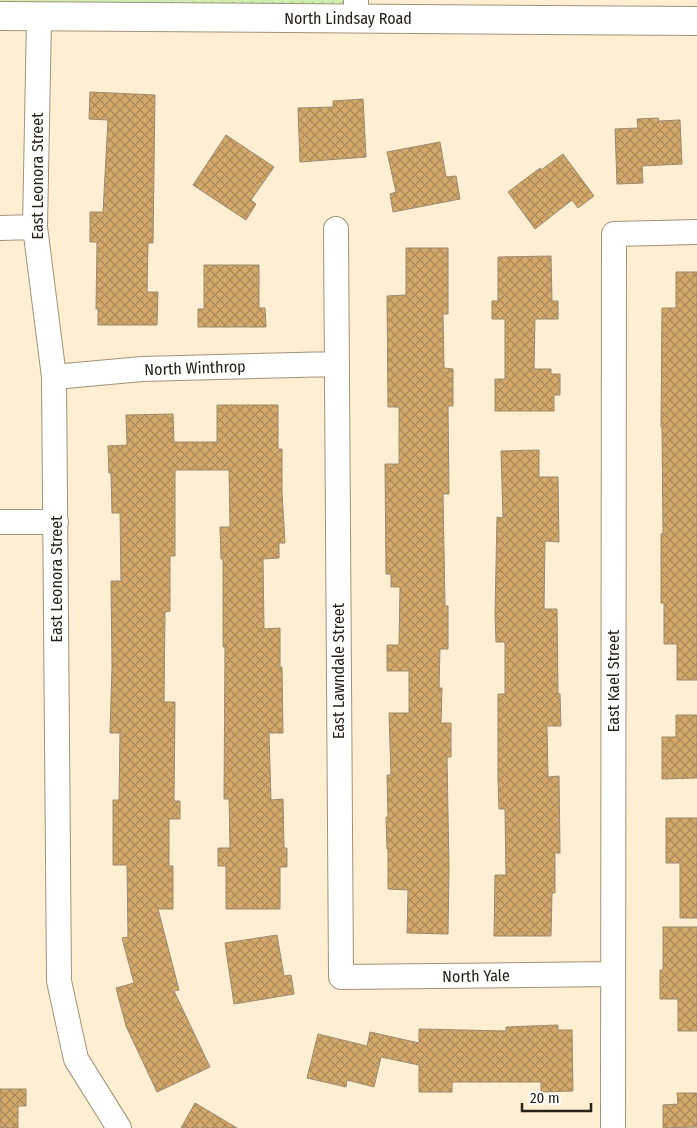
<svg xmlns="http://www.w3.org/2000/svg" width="697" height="1128" font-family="'Fira Sans Condensed',sans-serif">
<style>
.grass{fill:url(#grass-dots)}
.building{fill:url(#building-cross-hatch);stroke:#9c8a71}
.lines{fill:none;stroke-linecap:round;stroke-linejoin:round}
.street-casing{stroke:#a19378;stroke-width:26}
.secondary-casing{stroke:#a19378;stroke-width:30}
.street{stroke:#fff;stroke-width:24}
.secondary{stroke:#fff;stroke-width:28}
.labels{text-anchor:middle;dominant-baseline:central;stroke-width:4.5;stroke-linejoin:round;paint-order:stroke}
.street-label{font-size:16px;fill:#272217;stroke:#fefefe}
</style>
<defs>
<pattern id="grass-dots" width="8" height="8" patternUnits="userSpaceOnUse" patternTransform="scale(1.25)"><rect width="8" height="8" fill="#d0eeb0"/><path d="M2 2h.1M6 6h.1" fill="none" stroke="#b3cc97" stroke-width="1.8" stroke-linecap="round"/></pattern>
<pattern id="building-cross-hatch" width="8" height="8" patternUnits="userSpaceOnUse" patternTransform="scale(1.25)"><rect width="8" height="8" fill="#d3a96c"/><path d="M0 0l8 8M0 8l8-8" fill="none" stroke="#ab8958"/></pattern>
</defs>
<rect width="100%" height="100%" fill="#feefd2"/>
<path class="grass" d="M0 0H356V18L0 16Z"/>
<path class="building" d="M90 92 155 95 153 243H148L147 292H158L157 325H98V309H96L97 242H90V212H103L108 120 89 119Z
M363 99 366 157 300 162 298 108 333 107V101Z
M658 118 659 121 680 120 682 164 642 166 643 183 617 184 615 129 638 128 637 119Z
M226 135 274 167 251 200 256 204 246 220 193 185Z
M440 142 446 177 456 176 460 199 393 212 390 194 396 192 387 152Z
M563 154 594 196 578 208 572 200 535 229 508 192 540 168 541 170Z
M406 248H448V314H443L444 368 453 369V406H448L449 494H443L445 606H448V649H440L439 688H442L441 723H451V757H447L449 868 448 934 407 933 408 890 388 889V849H387L386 817H388L387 775H391L389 713H409V671H387V645H399L400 587H391V574H386L385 464H399V407H388L387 296 406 295Z
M551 256 552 301H558V319H535L534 369H551V374H560V395H554V411H495V379H505V319H492V301H498V257Z
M204 265H259V308H265L266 327H198V309H204Z
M676 272H697V680H677V644H664V603H661V534H663L662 427H661L662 308H676Z
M217 405H278V449H282V492L285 543H279V558L263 559 264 629 280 628V667H282L283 733H269L271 800 283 799 284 848H287V867H280V909H226V866H218V848H230L229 799H224L225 647H223V559H221L220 527H230L229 470H175V556H170V611L165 612 164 702H175L174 801H180V819H169V866H173V909H158L179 990 174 991 210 1067 157 1092 126 1026 116 988 134 983 122 938 128 937 127 865H113V800H119L120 733H110L112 666 111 581H121L120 513H112L111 473H109L108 446 127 445 126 415 173 414 174 442H217Z
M539 450V477H558L559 542 545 541 544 609H557L558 694H560L561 726H547L548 777 559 776 560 853H555V893H552L551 936H494L495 875H506L505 809H499L498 777V694H505V642H496L495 614 497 517 503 518 501 451Z
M676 715H697V778L662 779V737H676Z
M666 818H697V918H680V863H666Z
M663 927H697V1031H678V999H660V970H663Z
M277 935 284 976 291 975 294 994 234 1004 225 943Z
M558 1025V1030H572L573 1091 541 1092V1082H452V1092H419V1065L381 1057 374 1087 347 1080 346 1087 307 1078 318 1034 367 1046 370 1032 419 1043V1029L506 1031V1027Z
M0 1089H26V1106H18V1128H0Z
M677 1093H697V1127L663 1128V1105L678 1104Z
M195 1103 237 1128H181Z"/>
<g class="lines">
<defs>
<path id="street" d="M356 0V18
M39 18 35 227 54 377 59 981 76 1059 119 1128
M0 228 35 227
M336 229 341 977 612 974
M54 377 142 369 336 364
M0 522H56
M613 1128 614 234 697 232"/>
<path id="secondary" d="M0 16 697 21"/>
</defs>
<use href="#street" class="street-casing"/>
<use href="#secondary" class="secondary-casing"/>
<use href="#street" class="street"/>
<use href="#secondary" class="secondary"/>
</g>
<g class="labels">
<g class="street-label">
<text x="348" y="18">North Lindsay Road</text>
<text transform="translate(37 176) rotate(-90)">East Leonora Street</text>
<text transform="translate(195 368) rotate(-2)">North Winthrop</text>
<text transform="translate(56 579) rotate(-90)">East Leonora Street</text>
<text transform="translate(338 671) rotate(-90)">East Lawndale Street</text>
<text transform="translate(613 681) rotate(-90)">East Kael Street</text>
<text transform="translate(476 976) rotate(-1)">North Yale</text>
</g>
</g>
<path d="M522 1103v8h69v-8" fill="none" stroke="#272217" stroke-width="2.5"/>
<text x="530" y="1103" font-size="15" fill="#272217" stroke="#fefefe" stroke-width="4" paint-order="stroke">20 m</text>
</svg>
